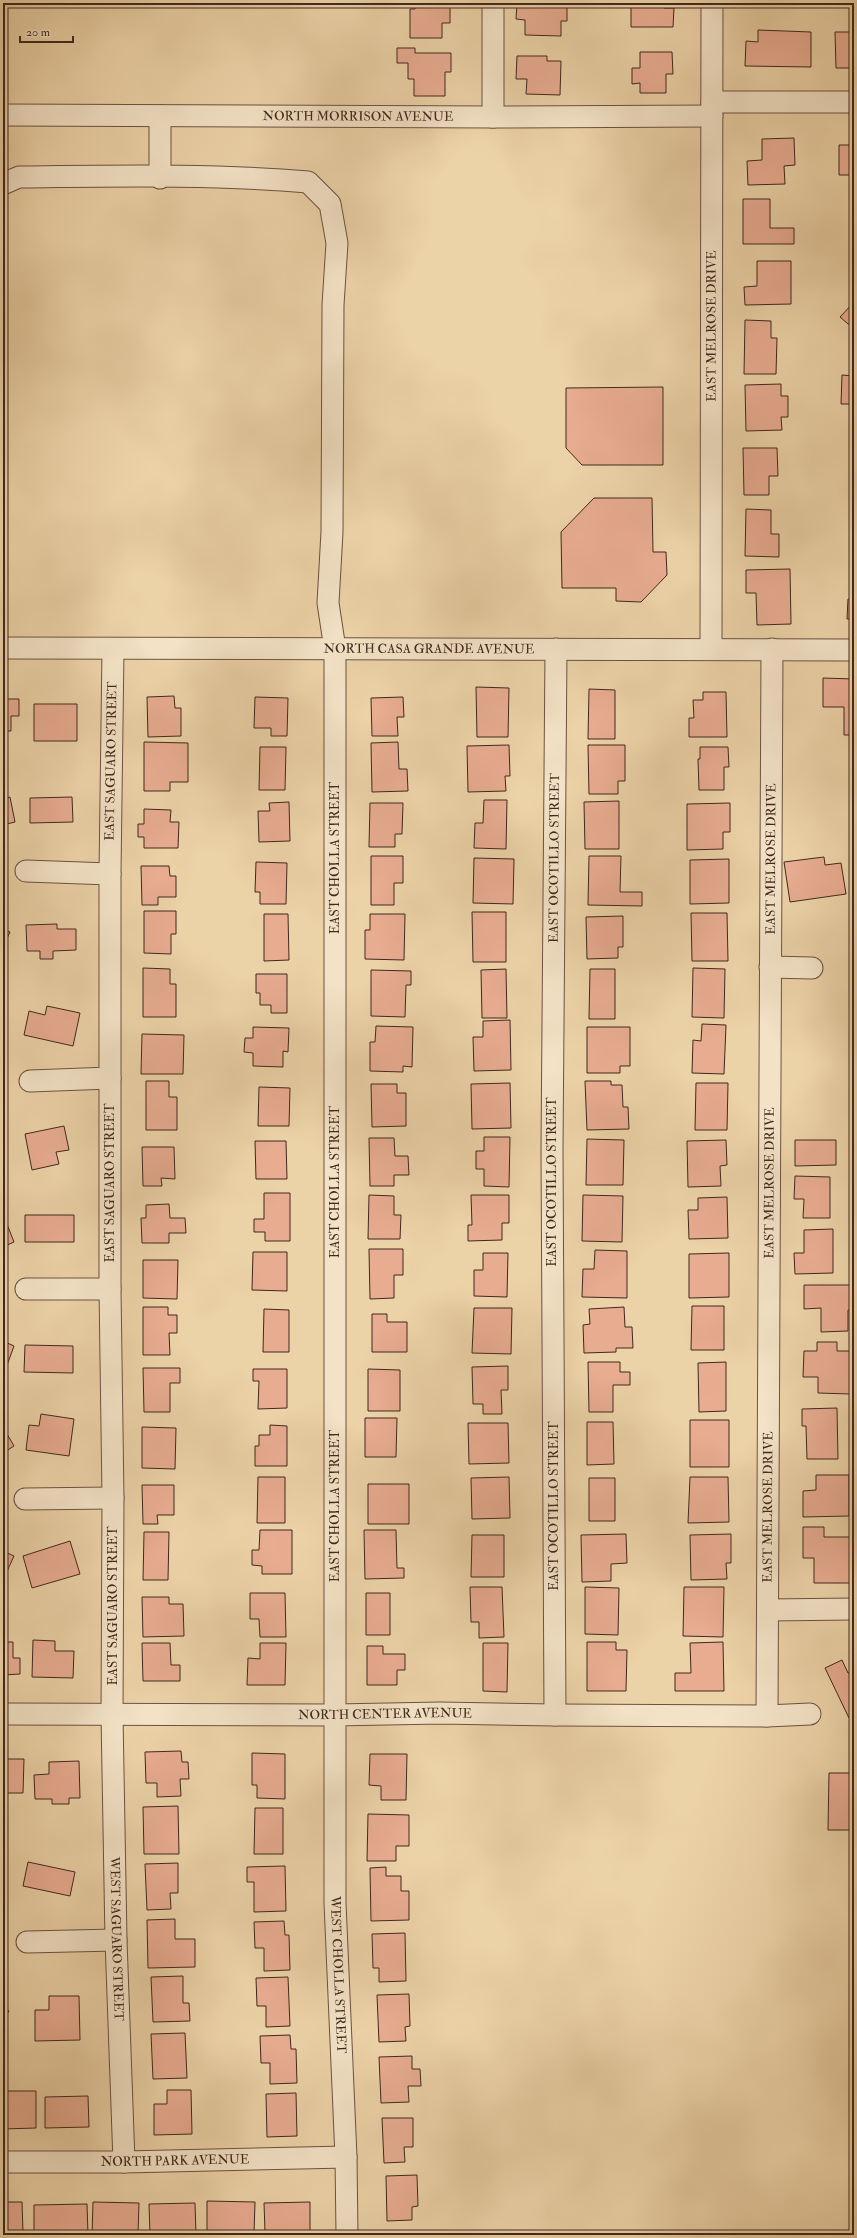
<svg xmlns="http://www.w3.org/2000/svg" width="857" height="2238" font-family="'IM FELL Double Pica',serif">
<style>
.building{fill:#e8ac91;stroke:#41281e}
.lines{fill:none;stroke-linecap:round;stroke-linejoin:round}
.street-casing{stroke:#6c5240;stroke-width:23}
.street{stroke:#f3e2c6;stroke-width:21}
.labels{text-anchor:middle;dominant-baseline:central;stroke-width:3;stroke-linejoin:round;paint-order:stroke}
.street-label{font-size:13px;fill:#41281e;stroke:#f3e2c6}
</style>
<rect width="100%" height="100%" fill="#ecd2a7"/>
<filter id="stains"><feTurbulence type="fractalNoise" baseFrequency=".005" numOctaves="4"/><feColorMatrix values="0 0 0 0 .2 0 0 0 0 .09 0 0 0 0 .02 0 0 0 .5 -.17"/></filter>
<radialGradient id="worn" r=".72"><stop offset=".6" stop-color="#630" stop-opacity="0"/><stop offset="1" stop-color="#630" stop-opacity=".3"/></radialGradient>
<path class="building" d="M415 3H450V23H442V38H410V9H415Z
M517 3H567V21H561V36L525 35V20L516 19Z
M631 3H664V8H674L673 27H631Z
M758 30 811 32V67L745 66 746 41 758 42Z
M835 32H854V68H836Z
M397 48H415V53H451V72H445V96H414V79H408V63H397Z
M640 52H672L673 74H666V93H640V83L632 84V68H640Z
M517 56H547V61H561L560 95 526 94 527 79H516Z
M794 138 795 165 784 166 785 184 748 185 747 161 762 160V139Z
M839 145H854V175H839Z
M743 199H770V228H794V244H743Z
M757 261H791V304L745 305 744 287 757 286Z
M854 302V329L840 317Z
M745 320 771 321V338H777L776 374H744Z
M854 372V404H841L842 375 854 376Z
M781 384V396H788V417H781L782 430 746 431 745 385Z
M663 387V465H582L566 448V388Z
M850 441H854V459H850Z
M743 448H777L778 476H769V495H744Z
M594 498H652L653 552H666L667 575 641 602 616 601V588H562L561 532Z
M746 509 771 510V534H779V557L745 556Z
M790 569 791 624 757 625 756 593H746V570Z
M848 599H854V619H847Z
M823 678 854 679V735H844V707H823Z
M476 687 509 688 508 737H477Z
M589 689 615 690V739H588Z
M703 692H726L727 737H689V718H694L693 700H703Z
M174 696 175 708H181V736L148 737 147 697Z
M255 697 288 698 287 736H271V728H254Z
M403 697 404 717H397L398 736H372L371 698Z
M3 699H19V716H11V731H3Z
M34 704H77V741H34Z
M144 742 188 743V782H170V791H144Z
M398 742 399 769H407L408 791 372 792 371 743Z
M509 745 510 776H505L506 791 468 792 467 746Z
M588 745H625V781H618V794H589Z
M260 747H286L285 790H259Z
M700 747H728L729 767H724V790H699L698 759H700Z
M10 797 15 822 3 825V799Z
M72 797 73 822 30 823V798Z
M484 800H507L506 849 474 848 475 823H483Z
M619 801V849H585L584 802Z
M289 802 290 841 259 842 258 811H270L269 803Z
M370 803H403L402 834H395V847H369Z
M730 803V832H723V849L687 850V804Z
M144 809 171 810 170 822H179L178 848H144V837H138V824H144Z
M371 856H403V883H394V905H371Z
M589 856H621L620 892H642V906L588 905Z
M824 857 825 865 841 863 846 894 790 902 784 862Z
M474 858 514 859 513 904 473 903Z
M729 859V903L690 904V860Z
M256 862 287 863 286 904H260V892H255Z
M141 866H169L170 876H176V897H158V905H142Z
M144 911H176V934H171V954L144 953Z
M472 912H506V962H473Z
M691 913H727L728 961H692Z
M264 914H288L289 960 264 961Z
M370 914H405L404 960 365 959V930H370Z
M623 916V947H618V958L587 959 586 917Z
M57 924V929H76V950L53 951V959H40V951H27L26 925Z
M3 929 10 932 3 947Z
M143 968 170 969V984H176V1017H143Z
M693 968 725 969 724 1018 692 1017Z
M506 969 507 1018H482L481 970Z
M590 969H615V1019H589Z
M371 970 411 971V985H406L405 1017 371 1016Z
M256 974H287V1013H271V1005H260V993H256Z
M47 1006 80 1013 73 1046 24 1035 29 1011 45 1015Z
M510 1020 511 1070 474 1071 473 1037H483V1021Z
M702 1024 726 1025 724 1074 692 1073 693 1040 701 1041Z
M376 1026 413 1027 412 1067 403 1066V1072L370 1071V1042H375Z
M253 1027 289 1028 288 1052 283 1051V1067L253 1066V1053L244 1052 245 1038H253Z
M587 1027H630V1066H620V1073H587Z
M142 1034 184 1035 183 1074H141Z
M146 1081H169V1097H177V1130H146Z
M585 1081H611V1085H622L623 1107H628L629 1129 587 1130Z
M510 1083 511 1128 472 1129 471 1084Z
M696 1083H728L727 1130H695Z
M371 1084H397V1093H406V1126L372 1127Z
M259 1087 290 1088 289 1126H258Z
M64 1126 69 1150 56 1152 59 1164 32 1170 25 1134Z
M484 1137H510L509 1187 484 1186V1169H476V1151H484Z
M369 1138H394L395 1156H408L409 1175H394V1186H370Z
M587 1139 624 1140 623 1185H586Z
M726 1140 727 1165 720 1166 721 1186 688 1187 687 1141Z
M795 1140H836V1165L795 1166Z
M255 1141H286L287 1179H256Z
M142 1147H174L175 1179 161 1178 162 1186H143Z
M795 1176 830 1177V1218H803L804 1199H794Z
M264 1193H290V1241H265V1232H254V1219H264Z
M369 1195 394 1196V1215H401L400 1239H368Z
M471 1195H509V1223H502V1240L468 1241V1225H472Z
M583 1195 623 1196 622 1242 582 1241Z
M727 1197 728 1238 689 1239 688 1210H698V1198Z
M169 1204 170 1218H185L186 1233H169V1243H142L141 1218H146V1205Z
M3 1214 14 1242 3 1247Z
M25 1215H74V1242H25Z
M833 1229V1273L795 1274 794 1253H804V1230Z
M369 1249H403V1275H394V1298L370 1299Z
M595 1250 627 1251V1298L582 1297 583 1269H594Z
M253 1252H287V1291L252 1290Z
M483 1253H508L507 1297 474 1296V1270H483Z
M729 1253V1297L689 1298V1254Z
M143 1260H178L177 1299 143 1298Z
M804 1285H854V1310H848V1331L821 1332V1308L804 1309Z
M692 1306H724V1350H691Z
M143 1307H168V1315H177V1333H169L170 1355H143Z
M624 1307 625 1327H632L633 1348H616V1352L584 1353 583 1325 590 1324 589 1309Z
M474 1308H512L511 1354 472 1353Z
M264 1309 289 1310V1352H263Z
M372 1314H387V1322H407V1352H372Z
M3 1341 14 1346 6 1368 3 1367Z
M817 1342H837V1351H851L850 1394 818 1393V1377H803L804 1351H817Z
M25 1345 73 1346V1373L24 1372Z
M588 1362H620V1372H630V1385H613V1412H589Z
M726 1362V1411L699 1412 698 1363Z
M508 1366V1390H501L502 1414H483V1404H473L472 1367Z
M143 1368H180V1383H170V1412H144Z
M253 1369H287V1408L258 1409 259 1381H253Z
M368 1369 400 1370V1411H368Z
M837 1408 838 1459H807L806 1426H802V1409Z
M41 1414 74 1419 69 1456 26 1450 29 1425 39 1426Z
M365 1418H397L396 1457H365Z
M690 1420H729V1467H690Z
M587 1422H613L614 1464 587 1465Z
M468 1423H508L509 1463 469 1464Z
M270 1425 287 1426V1466H255V1446H259V1435H270Z
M3 1427 14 1446 3 1453Z
M142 1427 176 1428 175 1469 142 1468Z
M816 1475H849V1516L803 1517V1491L816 1490Z
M258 1477H285V1523H257Z
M509 1477 510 1518 472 1519 471 1478Z
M690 1477H728L729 1522 688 1523Z
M589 1478H615V1521H589Z
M368 1484H409V1524H368Z
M142 1485H174V1515H157L158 1524H143Z
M803 1527H824V1537H853V1583H814V1558H803Z
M260 1530H292V1574H262V1566L252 1565V1550H259Z
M364 1530H396L397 1568H404V1578L365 1579Z
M144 1532H169L168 1580H143Z
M626 1534 627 1563 611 1564V1581L582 1582 581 1535Z
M731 1534V1563H726L727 1579 691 1580 690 1535Z
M472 1535H504V1577H471Z
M70 1541 80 1574 32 1588 23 1556Z
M3 1551 14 1556 3 1580Z
M470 1587H502L504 1637 479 1638V1622H471Z
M585 1587 619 1588 618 1635 585 1634Z
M684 1587H724L723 1637 683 1636Z
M250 1593H285L286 1637H260L259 1619H250Z
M366 1593H390V1635H366Z
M142 1597H169V1604H183L184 1636 143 1637Z
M33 1640 55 1641V1651H74L73 1678 32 1677Z
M3 1642H13V1658H20V1674L3 1675Z
M587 1642H616V1650H627L626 1691H587Z
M723 1642 724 1691H675V1673H691L690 1643Z
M142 1643H170L171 1665H180V1681H143Z
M260 1643H286L285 1685H247L248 1658 260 1659Z
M483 1643H508L507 1692 483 1691Z
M367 1646H383V1654H405V1670H397V1685H367Z
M854 1648V1660L849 1651Z
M842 1660 848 1673 854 1671V1715L849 1718 825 1668Z
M181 1751 182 1762H188L189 1779H180L181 1796 157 1797V1783H146L145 1752Z
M252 1753 285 1754V1799L257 1798V1785H252Z
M370 1754H407L406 1800H381V1786L369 1785Z
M3 1759H24L23 1793H3Z
M79 1761 80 1798H69V1804H52V1799H35L34 1775 49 1774V1762Z
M829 1773H854V1830H828Z
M178 1806 179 1854H144L143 1807Z
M255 1808H283V1854H254Z
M368 1814 409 1815V1846H396V1861H367Z
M28 1862 75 1872 70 1896 23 1886Z
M178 1863V1893H170L171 1909 147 1910 145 1864Z
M285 1866 286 1911 254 1912V1882H247V1867Z
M386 1867V1876H401V1891H409V1920L371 1921 370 1868Z
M3 1883 7 1890 3 1892Z
M175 1919V1939H195V1967L148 1968 147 1920Z
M284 1921 285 1935H289L290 1970 264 1971V1948H255L254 1922Z
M405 1933 406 1981 379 1982V1968H373L372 1934Z
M183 1976V2003H189L190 2021 153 2022 151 1977Z
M288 1977 290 2026 266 2027V2006H257L256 1978Z
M409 1994 410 2026 405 2027 406 2041 379 2042 377 1995Z
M49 1996H79L80 2040 35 2041V2010H49Z
M3 2007 9 2011 3 2021Z
M185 2033 187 2078 153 2079 151 2034Z
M290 2035 291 2049H296L297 2083 270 2084V2063H261L260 2036Z
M412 2056V2069H420L421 2086H408L409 2102 381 2103 379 2057Z
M167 2090H191L192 2134 154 2135V2104H167Z
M3 2091H36V2128L3 2129Z
M296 2093 297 2136 267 2137 266 2094Z
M88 2096 89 2127 45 2128V2097Z
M382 2118H413V2147H404L405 2162 384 2163Z
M417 2175 418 2206 412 2207V2220L387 2221 386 2176Z
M207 2201 255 2202 254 2234 207 2233Z
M3 2202H22L23 2233 3 2235Z
M93 2202 139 2203 138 2235H92Z
M310 2202V2235H280V2232H265L264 2203Z
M195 2203 196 2235H150L149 2204Z
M87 2204 88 2234 34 2235V2205Z"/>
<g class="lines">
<defs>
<g id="street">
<path d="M712 102H854"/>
<path id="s1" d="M3 115 493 117 712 116"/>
<path d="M493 117V3"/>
<path d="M160 178V116"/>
<path id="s2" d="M3 184 19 177C116 176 212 174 308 182L330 204 337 243 333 305 332 532 328 603 335 649V1903L346 2157 347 2235"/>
<path id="s3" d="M3 648 854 650"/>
<path id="s4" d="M113 649 110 874V1289L113 1498 112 1715 116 1940 124 2162"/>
<path id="s5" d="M711 649 712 3"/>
<path d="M26 871 110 874"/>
<path d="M770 967 812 968"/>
<path d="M30 1081 110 1078"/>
<path d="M26 1289H110"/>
<path d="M25 1499 113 1498"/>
<path d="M768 1610 854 1609"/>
<path id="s6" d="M3 1714 335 1715 440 1713 555 1715 767 1716 810 1714"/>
<path id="s7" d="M555 1715 552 1150 556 649"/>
<path id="s8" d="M767 1716 772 649"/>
<path d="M27 1942 116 1940"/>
<path id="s9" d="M3 2162H124L346 2157"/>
</g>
</defs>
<use href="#street" class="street-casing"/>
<use href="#street" class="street"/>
</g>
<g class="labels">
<g class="street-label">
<text stroke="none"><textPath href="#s1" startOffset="355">NORTH MORRISON AVENUE</textPath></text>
<text stroke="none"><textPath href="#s5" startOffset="323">EAST MELROSE DRIVE</textPath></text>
<text stroke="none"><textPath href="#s3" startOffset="426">NORTH CASA GRANDE AVENUE</textPath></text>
<text transform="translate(111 761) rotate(-89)">EAST SAGUARO STREET</text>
<text transform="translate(335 858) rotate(-90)">EAST CHOLLA STREET</text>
<text stroke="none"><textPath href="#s7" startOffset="857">EAST OCOTILLO STREET</textPath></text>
<text stroke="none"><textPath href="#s8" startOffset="857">EAST MELROSE DRIVE</textPath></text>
<text transform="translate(335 1182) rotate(-90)">EAST CHOLLA STREET</text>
<text transform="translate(552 1182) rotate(-90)">EAST OCOTILLO STREET</text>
<text transform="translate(110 1183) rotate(-90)">EAST SAGUARO STREET</text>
<text stroke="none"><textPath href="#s8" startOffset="533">EAST MELROSE DRIVE</textPath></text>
<text transform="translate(335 1506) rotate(-90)">EAST CHOLLA STREET</text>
<text transform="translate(554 1506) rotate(-90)">EAST OCOTILLO STREET</text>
<text stroke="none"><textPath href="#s8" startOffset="209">EAST MELROSE DRIVE</textPath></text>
<text transform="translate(113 1606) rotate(-90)">EAST SAGUARO STREET</text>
<text stroke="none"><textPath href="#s6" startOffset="382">NORTH CENTER AVENUE</textPath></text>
<text stroke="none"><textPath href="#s4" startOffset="1290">WEST SAGUARO STREET</textPath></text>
<text stroke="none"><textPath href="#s2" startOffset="2110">WEST CHOLLA STREET</textPath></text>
<text stroke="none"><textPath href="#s9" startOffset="172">NORTH PARK AVENUE</textPath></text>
</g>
</g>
<rect width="857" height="2238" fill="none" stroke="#ecd2a7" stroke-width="16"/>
<rect x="4" y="4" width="849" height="2230" fill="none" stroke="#41281e" stroke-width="2"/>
<rect x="8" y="8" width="841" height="2222" fill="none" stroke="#41281e"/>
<path d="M20 36v6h53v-6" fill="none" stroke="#41281e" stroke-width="2"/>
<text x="26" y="36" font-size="12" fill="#41281e" stroke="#f3e2c6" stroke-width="3" paint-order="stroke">20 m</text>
<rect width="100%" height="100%" filter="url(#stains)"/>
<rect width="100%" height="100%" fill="url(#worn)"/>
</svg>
